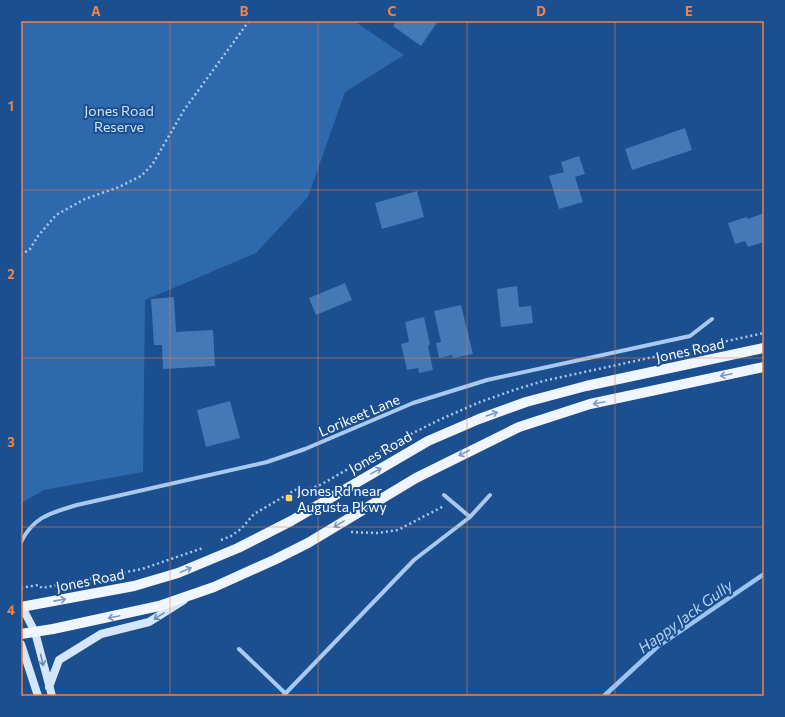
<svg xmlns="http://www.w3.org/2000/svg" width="785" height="717" font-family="Commissioner,sans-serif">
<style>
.green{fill:#2e69ad}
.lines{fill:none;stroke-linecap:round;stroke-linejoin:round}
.stream{stroke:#9cc4f0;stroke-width:4.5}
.building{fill:#4478b7}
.path{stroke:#a9c9ee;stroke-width:2.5;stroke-dasharray:2 3;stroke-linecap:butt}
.street{stroke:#a9c9ee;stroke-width:4}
.secondary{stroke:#d6e6fa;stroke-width:8}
.primary{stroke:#f0f6ff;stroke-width:10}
.oneway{stroke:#7b9ac1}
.oneway2{stroke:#668bba}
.grid{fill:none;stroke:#ee8249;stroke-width:1;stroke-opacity:0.55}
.poi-dot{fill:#ffd166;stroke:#1b4f8f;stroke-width:1.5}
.labels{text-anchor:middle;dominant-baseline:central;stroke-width:4;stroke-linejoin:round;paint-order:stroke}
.park-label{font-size:14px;fill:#cfe3fa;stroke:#1b4f8f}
.street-label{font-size:14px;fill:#fff;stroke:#1b4f8f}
.poi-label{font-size:14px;fill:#fff;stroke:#1b4f8f;text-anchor:start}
.water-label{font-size:15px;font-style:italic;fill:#b5d3f5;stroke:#1b4f8f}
.neatline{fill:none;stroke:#ee8249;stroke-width:1.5}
.grid-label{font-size:13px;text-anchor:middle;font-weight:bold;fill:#ee8249}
</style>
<rect width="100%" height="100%" fill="#1b4f8f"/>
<path class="green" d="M21 21H354L404 55 345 92 308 197 256 253 145 300 143 472 44 490 21 503Z"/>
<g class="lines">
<path class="stream" d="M604 696 657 647 764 574"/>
</g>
<path class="building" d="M397 21H438L421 46 393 26Z
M685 128 692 150 632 170 625 149Z
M579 156 585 174 575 177 583 202 559 209 549 176 564 172 561 162Z
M417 191 424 217 382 229 375 203Z
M764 213V242L748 247 745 241 735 244 728 223 747 217 748 219Z
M345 283 352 300 316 315 309 298Z
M517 286 519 307 531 306 533 323 501 327 497 289Z
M174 297 176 332 213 330 215 366 163 369 162 345H154L151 299Z
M461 305 473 354 453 358 452 355 439 358 436 343 441 342 434 311Z
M424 317 430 345 428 346 433 370 419 373 418 368 407 370 401 344 409 342 405 322Z
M230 401 240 438 206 447 197 410Z"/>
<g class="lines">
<path class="path" d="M21 255 30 249 38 236 56 215 85 199 119 187 141 176 152 165 184 110 249 21
M351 532 377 533 398 530 444 506
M221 540 231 536 241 529 254 514 295 490 312 488 320 485 401 439 441 419 480 402 514 390 543 381 764 333
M21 588 38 585 42 588 142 569 203 548"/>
<path class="street" d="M444 495 470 517
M21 542C34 516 51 513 77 505L267 462 305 449 413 403 487 380 690 336 712 319
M239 649 285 693
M283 696 414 560 470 517 490 495"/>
<path class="secondary" d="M22 607 35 632 52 696
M21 644 38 696
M49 687 59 660 101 634 149 622 184 600"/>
<path class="primary" d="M21 607 134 586 178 573 238 548 291 521 428 441 479 419 526 402 586 386 764 348
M21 634 53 629 159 606 214 587 274 560 308 543 416 478 519 427 590 404 764 367"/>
</g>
<defs><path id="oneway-shaft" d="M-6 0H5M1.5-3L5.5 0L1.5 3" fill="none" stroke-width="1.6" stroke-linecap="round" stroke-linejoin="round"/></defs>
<g class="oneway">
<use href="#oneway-shaft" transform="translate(726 375) rotate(168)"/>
<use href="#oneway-shaft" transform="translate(599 403) rotate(168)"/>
<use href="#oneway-shaft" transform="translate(492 414) rotate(-19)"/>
<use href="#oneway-shaft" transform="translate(464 453) rotate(153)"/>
<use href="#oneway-shaft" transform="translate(376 471) rotate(-29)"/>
<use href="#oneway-shaft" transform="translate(339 524) rotate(149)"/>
<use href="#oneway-shaft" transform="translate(186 570) rotate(-23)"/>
<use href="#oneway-shaft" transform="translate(60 600) rotate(-11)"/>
<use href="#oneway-shaft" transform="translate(114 617) rotate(168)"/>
</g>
<g class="oneway2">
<use href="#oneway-shaft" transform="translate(159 616) rotate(148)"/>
<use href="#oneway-shaft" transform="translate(42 660) rotate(76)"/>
</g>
<path class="grid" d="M170 21V696M318 21V696M467 21V696M615 21V696M21 190H764M21 358H764M21 527H764"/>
<rect class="poi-dot" x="285" y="494" width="8" height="8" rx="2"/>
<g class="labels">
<g class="park-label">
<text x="119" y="110">Jones Road<tspan x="119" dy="16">Reserve</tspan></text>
</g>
<g class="street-label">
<text transform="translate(690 350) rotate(-12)">Jones Road</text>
<text transform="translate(359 415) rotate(-23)">Lorikeet Lane</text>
<text transform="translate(380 452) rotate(-30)">Jones Road</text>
<text transform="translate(90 580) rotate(-11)">Jones Road</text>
</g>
<g class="poi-label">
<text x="297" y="490">Jones Rd near<tspan x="297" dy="16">Augusta Pkwy</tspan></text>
</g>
<g class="water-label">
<text transform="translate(685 616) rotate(-36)">Happy Jack Gully</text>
</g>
</g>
<rect width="785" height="717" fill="none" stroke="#1b4f8f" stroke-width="44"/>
<rect x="22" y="22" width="741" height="673" class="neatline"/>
<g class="grid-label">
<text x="96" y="16">A</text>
<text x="244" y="16">B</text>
<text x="392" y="16">C</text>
<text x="541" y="16">D</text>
<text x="689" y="16">E</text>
<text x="11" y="111">1</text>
<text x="11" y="279">2</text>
<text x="11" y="447">3</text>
<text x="11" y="615">4</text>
</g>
</svg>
